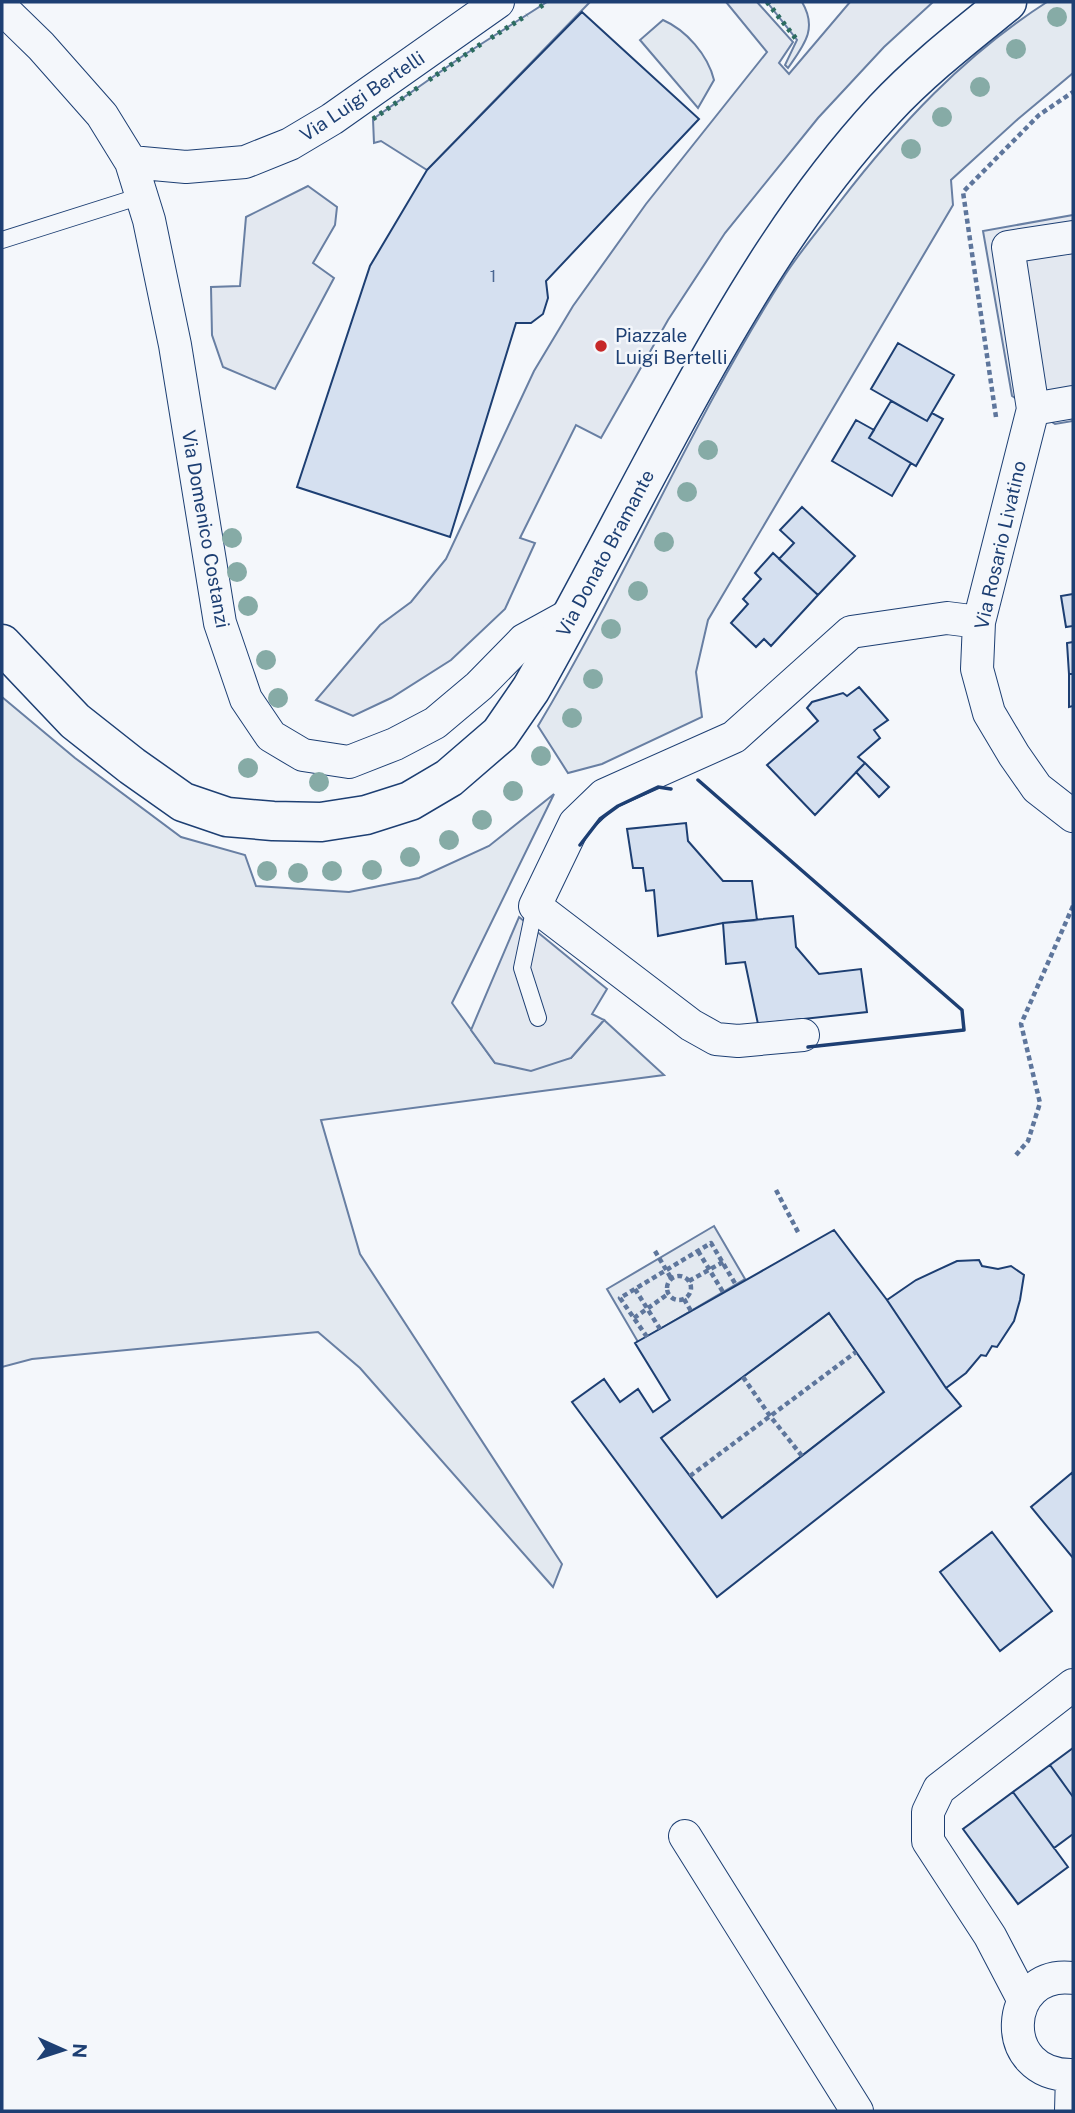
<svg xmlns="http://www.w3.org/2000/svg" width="1075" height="2113" font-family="'Public Sans',sans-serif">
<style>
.green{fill:#e3e9f0;stroke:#687fa3;stroke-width:2}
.parking{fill:#e3e8f0;stroke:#687fa3;stroke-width:2}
.building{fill:#d5e0f0;stroke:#1d3f73;stroke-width:2;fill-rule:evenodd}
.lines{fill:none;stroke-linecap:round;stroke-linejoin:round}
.lane-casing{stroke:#1d3f73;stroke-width:18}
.street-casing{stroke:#1d3f73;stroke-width:34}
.primary-casing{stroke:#1d3f73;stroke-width:41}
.path{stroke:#5e769c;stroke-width:4.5;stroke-dasharray:5 3.5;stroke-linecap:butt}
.lane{stroke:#f4f7fb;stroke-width:16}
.street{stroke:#f4f7fb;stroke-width:32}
.primary{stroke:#f4f7fb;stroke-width:38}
.hedge{stroke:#2c6c60;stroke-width:5;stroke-dasharray:3.5 5;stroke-linecap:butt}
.wall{stroke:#1d3f73;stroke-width:3.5}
.tree{fill:#86aba6}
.poi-dot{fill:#c62828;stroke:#f4f7fb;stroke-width:2.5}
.labels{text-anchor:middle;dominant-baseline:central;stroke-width:5;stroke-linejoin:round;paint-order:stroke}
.number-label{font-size:16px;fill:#4b6792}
.street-label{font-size:19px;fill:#1d3f73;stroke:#f4f7fb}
.poi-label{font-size:19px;fill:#1d3f73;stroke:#f4f7fb;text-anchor:start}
</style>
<rect width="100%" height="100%" fill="#f4f7fb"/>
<path class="green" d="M547 2H590L427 170 381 141 374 143 373 119 467 53Z
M767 2H802C818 29 804 45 788 68L785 65 797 40Z
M1047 2H1073V73L1018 119 951 180 953 205 708 620 696 672 702 717 602 764 568 773 538 726C626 579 692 420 785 275 801 250 821 227 839 203 898 126 964 55 1047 2Z
M663 20C686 30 708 55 714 80L698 108 640 40Z
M2 697 75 758 181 837 245 855 256 886 349 892 419 878 489 846 554 794 452 1003 495 1063 571 1058 604 1020 664 1075 321 1120 360 1254 562 1564 553 1587 360 1368 318 1332 32 1359 2 1367Z
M714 1226 745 1279 638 1342 607 1289Z
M829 1313 884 1392 722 1518 661 1438Z"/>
<path class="parking" d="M726 2H757L793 42 779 63 789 74 850 2H933L884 47 818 118 725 233 668 320 601 438 576 425 520 538 535 543 505 609 451 660 391 698 353 716 316 700 380 625 411 602 446 559 534 371 573 306 646 204 767 52Z
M308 186 337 207 335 225 313 263 334 278 275 389 223 367 212 335 211 287 240 286 246 217Z
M1073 215V421L1055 424 1012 396 983 231Z
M519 917 607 989 592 1014 604 1020 571 1058 531 1071 495 1063 471 1030Z"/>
<path class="building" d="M582 12 699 119 546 281 548 298 543 314 531 323H516L450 537 297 487 370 266 427 170Z
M898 343 954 375 927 421 871 389Z
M891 401 927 421 932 413 943 419 916 466 869 438Z
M856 420 874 430 869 438 911 463 892 496 832 461Z
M802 507 855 556 818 595 779 559 794 543 780 530Z
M773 553 818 595 771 646 764 639 756 647 731 623 748 604 743 599 761 579 755 573Z
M1073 594V626L1066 627 1061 596Z
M1073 642V674H1069L1067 643Z
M1069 674H1073V706L1069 707Z
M859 687 888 720 874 730 880 738 858 757 865 763 815 815 767 765 818 721 807 708 812 702 843 693 847 696Z
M865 763 889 787 879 797 856 772Z
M686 823 688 841 723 881H752L757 920 723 923 658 936 654 890 646 891 643 868H633L627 829Z
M793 916 796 947 819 974 861 969 867 1012 758 1024 745 962 726 964 723 923Z
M834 1230 887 1300 946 1388 961 1406 717 1597 572 1402 604 1379 620 1402 638 1389 653 1412 670 1400 635 1343ZM829 1313 884 1392 722 1518 661 1438Z
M979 1260 982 1266 998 1269 1011 1266 1024 1275 1020 1300 1014 1321 997 1347 992 1346 986 1356 981 1355 966 1373 946 1388 887 1300 916 1280 957 1261Z
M1073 1472V1558L1031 1507Z
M992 1532 1052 1611 1000 1651 940 1572Z
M1073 1748V1797L1050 1765Z
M1050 1765 1073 1797V1834L1054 1848 1013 1792Z
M1013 1792 1068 1867 1018 1904 963 1829Z"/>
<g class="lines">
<defs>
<path id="lane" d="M2 240 141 196
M535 906 522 968 538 1018"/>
<path id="street" d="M2 8 41 46 102 115 131 162 149 220 175 345 220 623 246 699 271 736 303 755 349 762 395 744 435 723 479 686 524 640 575 612
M131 162 186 167 245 162 290 144 332 119 498 2
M1073 237 1008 247 1033 409 979 622 977 669 989 713 1014 755 1037 788 1073 816
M1033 409 1073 402
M803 1035 738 1041 716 1039 691 1025 535 906 575 823 604 795 734 737 851 632 947 618 979 622
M685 1836 857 2111
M1073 1978C1003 1969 996 2077 1073 2075
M1024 2001 990 1936 928 1841V1812L939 1789 1073 1685
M1071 2111 1072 2075"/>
<path id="primary" d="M2 644 75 721 132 766 183 802 227 817 273 821 321 822 366 815 410 801 449 778 500 734 531 689C583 597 631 502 682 409 740 303 801 200 884 110 921 70 965 36 1007 2"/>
</defs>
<use href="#lane" class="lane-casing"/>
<use href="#street" class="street-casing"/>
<use href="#primary" class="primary-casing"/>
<path class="path" d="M996 417 963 192 1039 115 1073 92
M1016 1155 1028 1141 1040 1103 1021 1024 1073 906
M776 1190 799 1234
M655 1251 671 1278
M698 1251 723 1292
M667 1288a12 12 0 1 1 24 0a12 12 0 1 1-24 0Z
M689 1281 723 1262
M635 1289 660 1329
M684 1299 691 1311
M634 1318 668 1294
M647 1337 620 1298 711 1243 736 1285
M743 1377 770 1416 802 1456
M690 1476 856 1352"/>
<use href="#lane" class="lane"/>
<use href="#street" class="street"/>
<use href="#primary" class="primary"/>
<path class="hedge" d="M767 2 797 40
M540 7 547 2
M491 38 527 15
M429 80 481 44
M373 119 420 86"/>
<path class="wall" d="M698 780 962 1010 964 1030 808 1047
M580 845 600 819 618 806 658 787 671 789"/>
</g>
<g class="tree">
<circle cx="1057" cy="17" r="10"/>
<circle cx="1016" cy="49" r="10"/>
<circle cx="980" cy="87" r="10"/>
<circle cx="942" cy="117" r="10"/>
<circle cx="911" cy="149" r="10"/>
<circle cx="708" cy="450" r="10"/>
<circle cx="687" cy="492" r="10"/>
<circle cx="232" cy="538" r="10"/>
<circle cx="664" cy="542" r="10"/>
<circle cx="237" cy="572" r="10"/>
<circle cx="638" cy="591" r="10"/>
<circle cx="248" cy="606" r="10"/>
<circle cx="611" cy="629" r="10"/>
<circle cx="266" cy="660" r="10"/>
<circle cx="593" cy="679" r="10"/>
<circle cx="278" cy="698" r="10"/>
<circle cx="572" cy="718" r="10"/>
<circle cx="541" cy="756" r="10"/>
<circle cx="248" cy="768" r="10"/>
<circle cx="319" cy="782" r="10"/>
<circle cx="513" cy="791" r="10"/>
<circle cx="482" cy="820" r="10"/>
<circle cx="449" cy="840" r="10"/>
<circle cx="410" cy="857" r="10"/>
<circle cx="372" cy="870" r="10"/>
<circle cx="267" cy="871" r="10"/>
<circle cx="332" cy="871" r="10"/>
<circle cx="298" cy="873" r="10"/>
</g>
<circle class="poi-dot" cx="601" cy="346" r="7"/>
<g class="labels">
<g class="number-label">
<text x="493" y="276">1</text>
</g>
<g class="street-label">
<text transform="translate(362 96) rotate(-34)">Via Luigi Bertelli</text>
<text transform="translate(206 529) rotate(80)">Via Domenico Costanzi</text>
<text transform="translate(1000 545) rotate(-77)">Via Rosario Livatino</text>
<text transform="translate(605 553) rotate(-62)">Via Donato Bramante</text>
</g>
<g class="poi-label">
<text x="615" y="335">Piazzale<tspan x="615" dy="22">Luigi Bertelli</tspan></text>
</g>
</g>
<rect width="1075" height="2113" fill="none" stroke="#1d3f73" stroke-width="7"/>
<g transform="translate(63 2050) rotate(93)" stroke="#f4f7fb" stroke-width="5" paint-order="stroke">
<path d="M0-5L12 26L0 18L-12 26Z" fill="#1d3f73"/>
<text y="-10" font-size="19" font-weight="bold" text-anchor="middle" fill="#1d3f73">N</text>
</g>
</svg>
